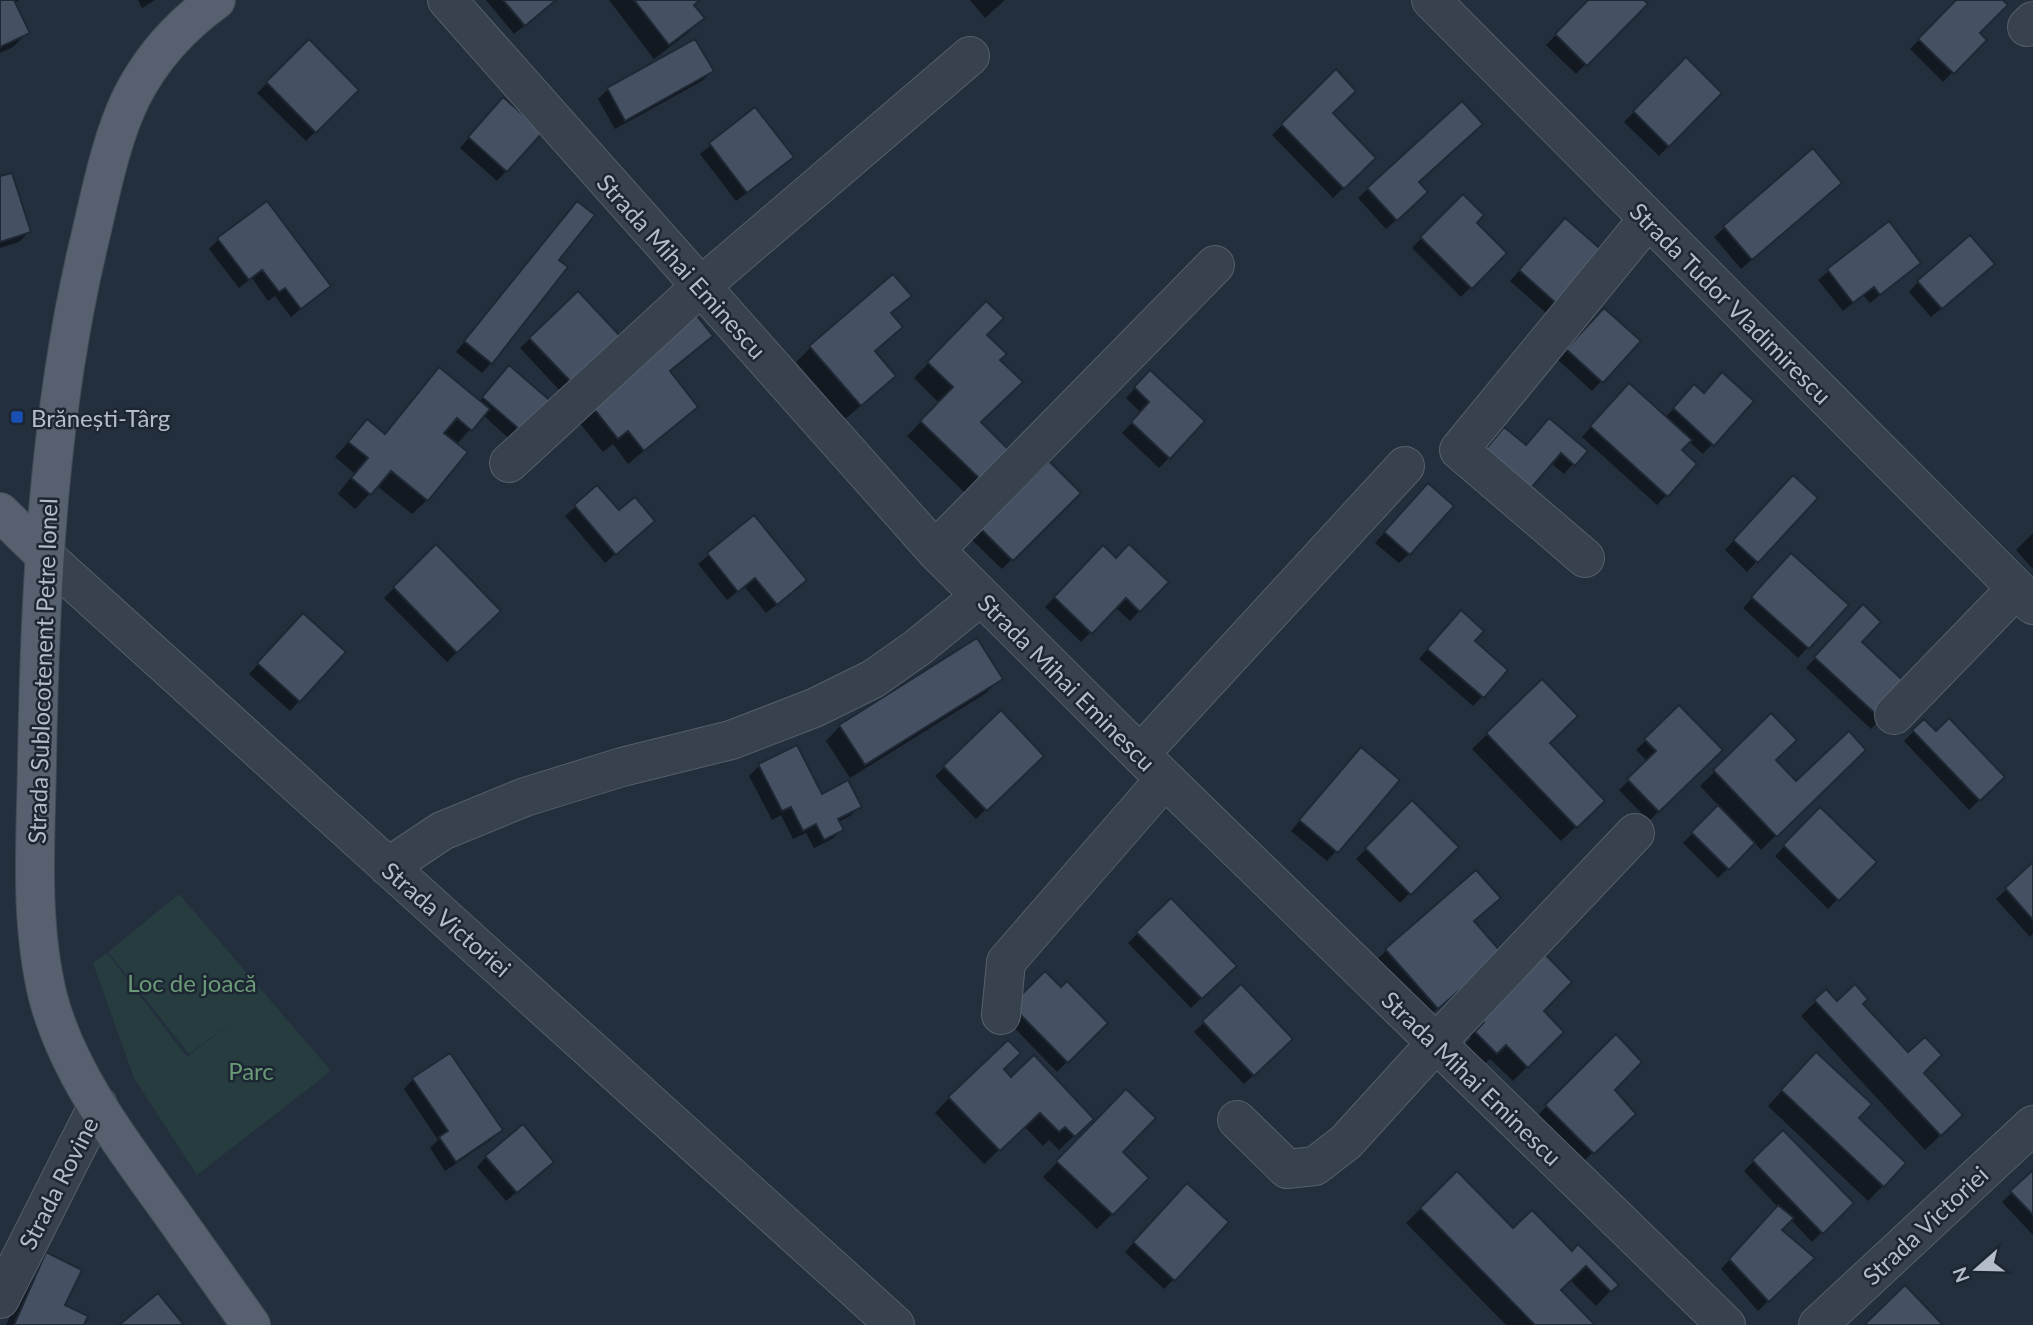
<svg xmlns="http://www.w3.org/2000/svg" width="2033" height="1325" font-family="Lato,sans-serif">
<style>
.green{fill:#263c3f}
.shadow{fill:#0007}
.building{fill:#455162;stroke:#1f2835;stroke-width:2}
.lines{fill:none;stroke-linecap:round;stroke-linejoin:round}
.minor-casing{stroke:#565f6c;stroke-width:40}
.major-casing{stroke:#414a57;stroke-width:40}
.minor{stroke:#38414e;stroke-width:38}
.major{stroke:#56606e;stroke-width:38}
.transit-dot{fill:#1a4fb4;stroke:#1d2633;stroke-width:2.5}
.labels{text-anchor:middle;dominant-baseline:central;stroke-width:5;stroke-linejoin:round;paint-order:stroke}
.street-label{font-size:24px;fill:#b4bcc9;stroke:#1d2633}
.poi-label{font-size:24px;fill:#b4bcc9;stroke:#1d2633;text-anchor:start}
.park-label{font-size:24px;fill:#6b9a76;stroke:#1d2633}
</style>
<rect width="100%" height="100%" fill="#242f3e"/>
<path class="green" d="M179 894 331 1071 197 1175 134 1078 93 963 107 953 187 1057 237 1018 189 1054 108 952Z"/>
<path class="shadow" d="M0 0H20L13 3 28 32 13 47 0 53Z
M138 0H155L142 8Z
M486 0H556L514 34Z
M609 0H701L693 7 702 18 688 33 654 59Z
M970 0H1005L985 18Z
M1590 0H1641L1645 4 1576 74 1546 45Z
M1958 0H2001L1977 33 1984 40 1943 82 1910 49Z
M309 42 356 90 306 141 257 93Z
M1686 59 1720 93 1659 156 1624 122Z
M712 71 702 81 615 129 598 99 608 89Z
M1336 72 1331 113 1374 158 1333 198 1272 135Z
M493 109 506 171 497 181 460 148Z
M755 109 782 166 736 201 700 154Z
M1813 151 1830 192 1741 269 1714 237Z
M0 178 29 232 19 242 0 248Z
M1417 183 1416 202 1386 229 1358 198 1368 189Z
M1463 196 1474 223 1505 253 1461 297 1412 248Z
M568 213 557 260 491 363 482 373 456 352Z
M1889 223 1919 263 1870 303 1863 295 1843 311 1818 280Z
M1556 230V303L1546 313 1510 281Z
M219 239 328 286 291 317 275 296 268 301 252 278 239 288 209 249Z
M1983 274 1931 317 1909 292 1918 282Z
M578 293 618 337 561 392 520 348Z
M909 296 890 314 901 327 874 353 879 390 845 419 796 362 811 347Z
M986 304 985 335 998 360 979 423 1009 452 967 495 907 436 939 403 914 378Z
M1594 320 1638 341 1592 391 1558 360Z
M710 336 669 373 696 407 628 464 613 444 603 452 578 421Z
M440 370 479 402 500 377 552 404 516 445 483 415 456 445 427 500 412 514 377 486 355 509 338 494 354 473 335 457 367 421 384 435Z
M1150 372 1169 458 1159 468 1122 433 1141 413 1126 398Z
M1619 395 1665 418 1685 396 1703 395 1751 401 1703 454 1688 441 1680 450 1695 464 1657 505 1582 437Z
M1525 447 1585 451 1564 474 1551 463Z
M1049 463 1079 494 1002 569 972 540Z
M1783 487 1815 498 1747 572 1725 550Z
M597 488 619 513 643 530 605 563 565 516Z
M1418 495 1409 554 1399 563 1375 543Z
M754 518 795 590 766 613 744 586 727 600 698 564Z
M2033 533V569L2016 550Z
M436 547 498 611 447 662 384 598Z
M1103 547 1116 560 1166 582 1130 621 1115 607 1081 642 1045 607Z
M1782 565 1846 605 1798 658 1743 608Z
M1853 617 1859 642 1909 689 1871 729 1806 668Z
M1451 622 1506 671 1473 706 1419 659Z
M293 625 299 701 290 711 249 674Z
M1000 679 986 693 850 778 826 741 840 726Z
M1542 681 1548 743 1603 801 1561 841 1472 749Z
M1679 708 1720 750 1649 821 1619 790 1648 762 1636 750Z
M1001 713 1042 756 976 819 935 776Z
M1771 716 1774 760 1796 784 1864 750 1761 850 1754 842 1718 878 1683 843 1719 806 1700 786Z
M1924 721 1936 733 2003 777 1969 810 1904 741Z
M796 747 821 796 860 807 850 816 838 822 842 830 832 839 814 848 806 833 793 839 781 815 772 820 749 776 759 766Z
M1352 759 1336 851 1327 861 1291 831Z
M1412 803 1456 847 1400 903 1356 859Z
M1820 810 1874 862 1828 909 1775 856Z
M2033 865V934L2030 937 1996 899Z
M1498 898 1473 922 1485 967 1422 1022 1372 964 1387 950Z
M1171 901 1234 966 1191 1008 1128 943Z
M1541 953V1011L1562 1032 1513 1081 1490 1059 1481 1068 1461 1048 1471 1038 1464 1030Z
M1241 986 1291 1039 1244 1084 1194 1032Z
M1060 989 1106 1023 1057 1072 1003 1016Z
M1816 1001 1861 1004 1922 1073 1946 1130 1925 1150 1801 1016Z
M1616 1036 1613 1090 1633 1113 1583 1162 1537 1116Z
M1001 1069 1011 1079 1092 1119 1059 1150 1049 1140 1043 1146 1024 1126 984 1164 935 1113 949 1098Z
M1802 1069 1904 1164 1868 1201 1768 1106Z
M413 1079 500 1130 491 1140 445 1171 430 1148 438 1140 404 1089Z
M1126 1091 1121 1152 1147 1178 1097 1229 1043 1177Z
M1783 1132 1851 1203 1812 1242 1790 1219 1780 1230 1812 1258 1758 1311 1721 1269 1778 1207 1744 1171Z
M486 1157 542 1171 506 1201 477 1167Z
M2033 1172V1235L2002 1202Z
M1457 1173 1513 1230 1572 1253 1616 1285 1596 1306 1570 1280 1559 1291 1593 1325H1506L1406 1223Z
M1177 1195 1174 1279 1164 1289 1125 1252Z
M47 1254 63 1306 82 1325H6L32 1269Z"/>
<path class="building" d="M0 0H14L30 33 0 47Z
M503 0H556L525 26Z
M634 0H700L694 5 705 18 669 45Z
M1588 0H1644L1648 4 1587 66 1555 34Z
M1956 0H2003L2008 5 1980 33 1987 40 1954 74 1918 39Z
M309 39 359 90 316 133 266 82Z
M695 39 714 71 625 121 607 88Z
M1686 57 1722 93 1669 147 1633 111Z
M1336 69 1356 91 1333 113 1376 158 1344 189 1281 124Z
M503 97 543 132 507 172 468 137Z
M1462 101 1483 124 1419 182 1428 192 1397 221 1367 188Z
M755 107 794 157 747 193 709 143Z
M1813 148 1842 183 1752 260 1723 226Z
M12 173 31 232 0 242V176Z
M1463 194 1484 215 1477 223 1507 253 1472 289 1420 237Z
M267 201 331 286 301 309 285 288 279 292 262 270 249 280 217 238Z
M577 201 595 215 559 260 568 267 492 364 464 341Z
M1565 218 1604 252 1557 304 1519 270Z
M1889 221 1921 263 1880 295 1874 287 1853 303 1827 269Z
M1970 235 1995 264 1942 309 1917 281Z
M893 274 912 296 891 313 903 327 875 351 896 376 861 406 809 346Z
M578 291 621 337 572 383 529 338Z
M986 301 1004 318 987 335 1007 354 1000 360 1023 382 981 422 1011 452 983 482 920 421 953 387 927 362Z
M1604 308 1641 341 1603 383 1566 349Z
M693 311 713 336 670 371 698 407 644 451 628 431 618 439 591 405Z
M509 365 554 404 527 436 482 397Z
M439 367 490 409 472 431 457 418 444 433 468 452 428 501 391 471 371 495 351 478 368 458 348 442 367 419 385 434Z
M1150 370 1205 421 1170 459 1131 422 1149 402 1134 387Z
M1722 372 1754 401 1714 446 1673 408 1694 384 1704 393Z
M1629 383 1692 440 1682 450 1697 464 1668 497 1590 426Z
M1549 418 1588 451 1575 466 1561 453 1526 494 1480 456 1504 427 1526 445Z
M1049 461 1081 493 1013 561 981 529Z
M1793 475 1818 498 1758 563 1733 540Z
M1428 483 1454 506 1410 555 1384 532Z
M597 485 619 510 635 497 655 521 616 555 574 505Z
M754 515 807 580 777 605 755 578 738 592 707 553Z
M436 544 501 611 457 653 393 587Z
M1129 544 1169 582 1140 612 1126 598 1092 634 1054 597 1103 545 1116 558Z
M1791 553 1849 605 1809 649 1751 597Z
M1863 604 1881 622 1862 642 1912 689 1882 720 1814 657Z
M1461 610 1484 631 1475 641 1508 670 1484 698 1427 649Z
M303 613 346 652 300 702 257 663Z
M977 638 1003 679 865 765 839 725Z
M1542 679 1578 716 1550 743 1605 801 1577 828 1486 733Z
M1679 705 1723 750 1659 812 1627 779 1656 751 1644 739Z
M1001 710 1044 756 987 811 943 766Z
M1771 713 1797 740 1776 760 1796 781 1849 731 1866 750 1777 837 1713 770Z
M1949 718 2005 777 1980 801 1912 730 1924 719 1936 731Z
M797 745 822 794 848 780 862 807 838 819 844 830 824 840 816 824 803 831 791 807 782 811 758 764Z
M1361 747 1400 780 1338 853 1299 820Z
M1412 800 1459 847 1411 895 1365 848Z
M1718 805 1755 843 1729 870 1691 832Z
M1820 807 1877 862 1839 901 1783 845Z
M2033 862V920L2005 888Z
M1476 870 1501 898 1474 921 1502 953 1438 1009 1385 949Z
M1171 898 1237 966 1202 999 1136 932Z
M1541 950 1572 982 1544 1011 1564 1032 1528 1068 1506 1045 1497 1054 1475 1032 1484 1022 1477 1014Z
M1045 971 1061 987 1067 981 1108 1023 1068 1063 1011 1005Z
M1241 984 1293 1039 1254 1076 1202 1021Z
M1855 984 1868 999 1863 1004 1908 1052 1925 1037 1942 1055 1924 1073 1963 1115 1941 1136 1814 1000 1826 989 1837 1001Z
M1616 1034 1642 1062 1615 1090 1636 1114 1594 1154 1545 1105Z
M1008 1040 1021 1053 1004 1069 1011 1077 1034 1055 1094 1119 1075 1137 1065 1127 1059 1132 1040 1113 1000 1151 948 1097Z
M1816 1052 1872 1104 1859 1118 1906 1163 1884 1187 1781 1090Z
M450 1053 503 1130 456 1162 439 1137 448 1131 412 1078Z
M1126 1089 1156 1118 1123 1152 1149 1178 1113 1215 1056 1161Z
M523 1124 554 1162 517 1193 485 1156Z
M1783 1130 1854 1203 1823 1234 1752 1160Z
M2033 1170V1215L2010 1191Z
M1457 1171 1513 1228 1532 1210 1572 1251 1578 1244 1619 1285 1611 1292 1586 1266 1561 1290 1595 1325H1535L1420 1208Z
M1187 1183 1229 1222 1175 1281 1133 1242Z
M1778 1205 1794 1218 1782 1230 1815 1258 1769 1302 1729 1259Z
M46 1252 82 1270 65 1305 88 1316 84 1325H14Z
M1905 1285 1943 1325H1864Z
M158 1293 184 1325H119Z"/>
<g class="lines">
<defs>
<path id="minor" d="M447 0 935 550 1165 779 1726 1325
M1431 0 2033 605
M2027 27 2033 21
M509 463 700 287 970 56
M935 550 1215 265
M44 555 895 1325
M1585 558 1459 450 1648 219
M1894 715 2016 589
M1140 754 1405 466
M388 867 442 831 525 797 622 767 731 740 814 708 873 679 917 648 981 596
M1001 1015 1006 962 1165 779
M1237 1120 1287 1169 1315 1166 1346 1142 1436 1043 1635 833
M0 1299 98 1105
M1818 1325 2033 1125"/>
<path id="major" d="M216 0C180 26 152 57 132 96 112 136 101 191 91 234 49 406 40 584 37 761 36 839 29 920 48 997 68 1074 122 1144 168 1208 196 1247 223 1286 251 1325
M0 512 44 555"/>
</defs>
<use href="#minor" class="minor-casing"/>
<use href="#major" class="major-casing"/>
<use href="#minor" class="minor"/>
<use href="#major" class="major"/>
</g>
<rect class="transit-dot" x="10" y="410" width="14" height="14" rx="3.5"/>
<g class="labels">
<g class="street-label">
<text transform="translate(682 266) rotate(48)">Strada Mihai Eminescu</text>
<text transform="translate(1731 303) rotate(45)">Strada Tudor Vladimirescu</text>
<text transform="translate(42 671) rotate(-88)">Strada Sublocotenent Petre Ionel</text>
<text transform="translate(1067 682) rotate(45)">Strada Mihai Eminescu</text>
<text transform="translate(447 919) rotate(41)">Strada Victoriei</text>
<text transform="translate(1472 1078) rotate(44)">Strada Mihai Eminescu</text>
<text transform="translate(58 1183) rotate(-63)">Strada Rovine</text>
<text transform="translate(1925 1225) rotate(-43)">Strada Victoriei</text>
</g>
<g class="poi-label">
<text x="31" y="417">Brănești-Târg</text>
</g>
<g class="park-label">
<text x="192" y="982">Loc de joacă</text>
<text x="251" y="1070">Parc</text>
</g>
</g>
<g transform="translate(1977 1269) rotate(250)" stroke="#1d2633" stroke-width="5" paint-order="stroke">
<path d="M0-5L12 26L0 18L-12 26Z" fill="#b4bcc9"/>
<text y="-10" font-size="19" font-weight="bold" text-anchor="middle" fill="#b4bcc9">N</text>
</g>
</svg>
